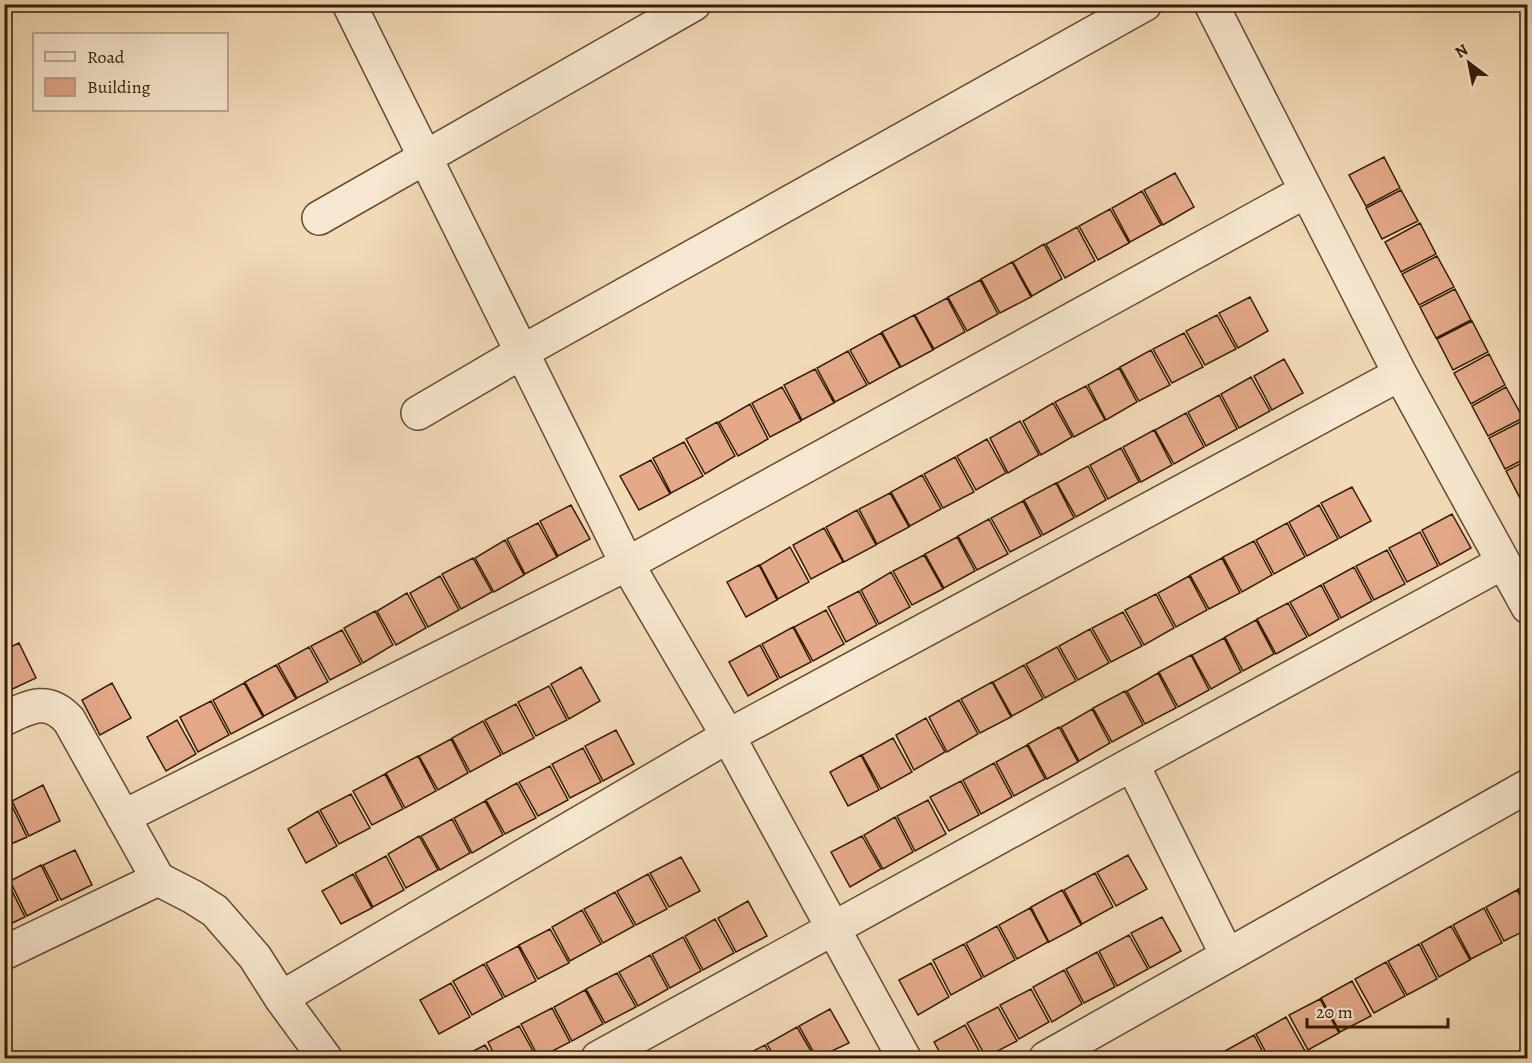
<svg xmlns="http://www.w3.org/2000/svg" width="1532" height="1063" font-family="Alegreya,serif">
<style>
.building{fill:#e3a989;stroke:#351d05;stroke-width:1.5}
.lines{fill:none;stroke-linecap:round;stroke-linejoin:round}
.minor-casing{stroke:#644c32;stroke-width:36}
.minor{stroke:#f7e7d0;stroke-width:33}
</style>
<rect width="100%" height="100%" fill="#f2dab7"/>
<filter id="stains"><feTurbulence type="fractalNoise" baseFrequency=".00333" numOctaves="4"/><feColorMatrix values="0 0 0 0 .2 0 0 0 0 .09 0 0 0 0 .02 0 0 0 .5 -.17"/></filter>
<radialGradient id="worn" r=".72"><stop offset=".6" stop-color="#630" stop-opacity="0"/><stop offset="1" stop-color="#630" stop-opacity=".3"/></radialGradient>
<path class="building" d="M1384 157 1400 188 1366 206 1349 175Z
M1175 173 1194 207 1163 225 1144 190Z
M1401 190 1418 221 1382 239 1366 208Z
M1142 191 1161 225 1130 242 1112 208Z
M1110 209 1129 243 1098 260 1079 226Z
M1420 223 1436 254 1401 272 1385 242Z
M1077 227 1095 261 1065 278 1046 244Z
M1044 244 1062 279 1032 296 1013 262Z
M1437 256 1454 287 1419 305 1402 274Z
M1012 262 1031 297 1000 313 981 279Z
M980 280 998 314 967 331 948 297Z
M1455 289 1471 320 1436 338 1420 307Z
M1250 297 1268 331 1238 348 1219 313Z
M947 298 965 332 934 349 915 315Z
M914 315 933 350 901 367 882 332Z
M1217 315 1236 349 1205 365 1186 331Z
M1472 321 1488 352 1453 370 1437 339Z
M881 333 900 367 869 384 850 350Z
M1184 333 1203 367 1172 383 1153 349Z
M1151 350 1170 385 1139 401 1120 367Z
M848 351 867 385 835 402 817 368Z
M1489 354 1505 385 1471 404 1454 373Z
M1284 359 1303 393 1272 410 1254 376Z
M1119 368 1137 402 1106 420 1088 385Z
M815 369 834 403 802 420 784 385Z
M1251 377 1270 411 1239 428 1221 394Z
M1086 386 1105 420 1074 437 1055 402Z
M782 387 801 421 770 437 752 403Z
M1506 387 1523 418 1488 436 1472 406Z
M1219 395 1237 429 1206 446 1188 412Z
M1053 403 1072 437 1041 455 1023 421Z
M750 404 768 439 738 456 719 422Z
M1186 413 1204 447 1174 464 1155 430Z
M1524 420 1528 427V457L1505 469 1489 438Z
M1020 421 1039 455 1008 473 990 438Z
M717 422 735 456 705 474 686 439Z
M1154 430 1172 465 1141 482 1123 447Z
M987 439 1006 473 976 490 957 456Z
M684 442 703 476 671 493 653 458Z
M1121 448 1139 482 1108 499 1090 465Z
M955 457 974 492 943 508 924 474Z
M651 460 670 494 639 510 620 476Z
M1528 460V500L1522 502 1506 471Z
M1088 466 1106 500 1076 517 1057 483Z
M922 475 941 509 910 526 891 492Z
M1056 483 1074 518 1043 535 1024 500Z
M1352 487 1371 521 1340 538 1321 503Z
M890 493 909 527 877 544 859 509Z
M1023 501 1041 536 1010 552 991 518Z
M571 505 590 539 558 556 540 521Z
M1319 505 1338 539 1307 556 1289 522Z
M857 510 876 545 844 562 826 527Z
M1452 514 1471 548 1440 565 1422 530Z
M989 519 1008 554 977 570 958 536Z
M538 523 557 557 525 574 507 539Z
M1287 523 1305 557 1274 574 1256 540Z
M824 528 843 562 811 579 793 545Z
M1420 532 1438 566 1407 582 1389 548Z
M957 537 975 571 944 588 925 554Z
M505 540 524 575 494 592 475 558Z
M1254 541 1272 575 1242 592 1223 557Z
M790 547 809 582 778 599 760 565Z
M1387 550 1405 584 1374 600 1356 566Z
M924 555 943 589 912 605 893 571Z
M473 558 492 592 461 609 442 574Z
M1222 558 1240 593 1209 609 1190 575Z
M759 565 777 600 746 617 727 582Z
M1354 567 1372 601 1341 618 1323 584Z
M891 572 910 607 879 624 861 590Z
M440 576 459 610 428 627 410 593Z
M1189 576 1207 610 1176 627 1158 593Z
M1321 585 1339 619 1309 636 1290 602Z
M859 591 877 625 846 642 828 607Z
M407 593 426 628 396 645 377 611Z
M1156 594 1174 628 1144 645 1125 610Z
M1288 603 1307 637 1276 654 1257 619Z
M826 610 844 644 813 661 794 627Z
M375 611 393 645 363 663 344 628Z
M1123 612 1142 646 1111 662 1092 628Z
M1256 620 1274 654 1243 671 1225 637Z
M793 627 811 662 780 678 762 644Z
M1090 629 1109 663 1078 680 1059 646Z
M342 630 361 664 330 680 311 646Z
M1224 638 1241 672 1211 689 1192 655Z
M19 643 36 678 4 693V650Z
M760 645 778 679 748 696 729 662Z
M309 647 328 682 297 698 278 664Z
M1057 647 1076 681 1045 698 1026 664Z
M1191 655 1209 690 1178 707 1159 672Z
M276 665 296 699 264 716 245 682Z
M1024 665 1043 699 1012 716 993 682Z
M581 667 600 701 569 719 551 684Z
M1158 673 1176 708 1145 724 1127 691Z
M992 682 1011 717 980 733 961 699Z
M112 683 131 718 100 735 82 700Z
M244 683 263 717 231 734 213 700Z
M549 686 567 720 536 736 518 702Z
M1125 691 1143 725 1112 742 1093 708Z
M959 700 978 734 947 752 929 717Z
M211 701 229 735 198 752 180 717Z
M516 704 534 738 503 754 485 720Z
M1092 709 1110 743 1079 761 1061 727Z
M926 718 945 752 914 770 896 735Z
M177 720 196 754 166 771 147 737Z
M483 721 501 755 470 772 452 738Z
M1059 727 1078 762 1047 779 1028 744Z
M616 730 634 764 603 781 585 746Z
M893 738 912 772 881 789 862 755Z
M451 739 468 773 438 790 419 756Z
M1027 745 1045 779 1014 796 996 762Z
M583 748 601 782 570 798 552 764Z
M861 755 879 790 848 806 830 772Z
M418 756 436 791 405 808 386 773Z
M994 763 1012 797 981 814 963 780Z
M550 766 568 800 538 816 519 782Z
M385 774 403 809 372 825 353 791Z
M961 781 979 815 949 831 930 797Z
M517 783 536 818 505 834 486 800Z
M43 785 60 821 29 836 12 801Z
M351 794 370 828 339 844 320 810Z
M928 800 946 834 915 851 897 816Z
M485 801 503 835 472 853 454 818Z
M10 802 27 837 4 847V804Z
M318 811 337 846 306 863 288 829Z
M895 817 913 852 883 869 864 835Z
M452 819 470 853 440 870 421 836Z
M419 836 438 870 406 888 388 854Z
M862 836 881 869 850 887 831 852Z
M75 850 92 885 61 900 43 865Z
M1128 855 1147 889 1116 906 1097 872Z
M386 856 404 890 373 907 355 873Z
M681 857 700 891 669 907 650 873Z
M41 865 58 900 27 916 10 881Z
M1095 873 1113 907 1082 924 1064 890Z
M353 874 372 908 341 924 322 891Z
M648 874 667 909 636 925 617 891Z
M8 883 25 917 4 927V884Z
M1528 885V906L1518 889Z
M1062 890 1081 925 1049 942 1031 907Z
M1517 890 1528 910V929L1504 941 1486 907Z
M615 892 634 926 603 943 584 909Z
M748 901 767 936 736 952 718 918Z
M1030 908 1048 942 1017 959 999 925Z
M1484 908 1502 943 1471 959 1453 925Z
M582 910 601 944 570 961 552 927Z
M1162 917 1181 951 1150 968 1131 933Z
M715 919 734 953 703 970 685 936Z
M997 926 1015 960 984 977 966 943Z
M1451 926 1470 960 1439 977 1421 943Z
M550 929 569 963 538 979 519 945Z
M1129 935 1148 969 1117 986 1099 951Z
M683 937 701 971 670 988 652 954Z
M964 944 982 978 951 995 933 960Z
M1419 944 1437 979 1407 995 1388 961Z
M518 946 536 981 505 997 486 963Z
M1097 952 1115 987 1084 1003 1066 969Z
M650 955 668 989 638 1006 619 972Z
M1386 962 1405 996 1374 1013 1355 979Z
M931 963 949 997 918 1015 899 980Z
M484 964 503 998 472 1015 453 981Z
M1064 970 1082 1004 1052 1022 1033 987Z
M617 973 636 1007 605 1023 586 989Z
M1352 981 1371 1016 1340 1032 1321 998Z
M451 983 470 1017 439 1034 420 1000Z
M1031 989 1049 1022 1019 1039 1000 1005Z
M585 990 603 1024 572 1041 554 1007Z
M1320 999 1339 1033 1308 1050 1289 1015Z
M998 1007 1017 1041 986 1057 967 1023Z
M552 1008 570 1042 539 1058 521 1024Z
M830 1009 849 1043 817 1058 799 1026Z
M1286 1017 1305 1051 1291 1058H1269L1256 1034Z
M965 1025 983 1058H943L934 1042Z
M519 1026 537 1058H496L488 1042Z
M797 1027 815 1058H775L767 1044Z
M1254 1035 1266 1058H1227L1223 1052Z
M485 1045 493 1058H460Z
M765 1045 772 1058H740Z
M1221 1053 1224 1058H1210Z"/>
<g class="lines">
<defs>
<path id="minor" d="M349 4 627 564 728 736 904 1058
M1211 4 1400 374 1528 607
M319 218 694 4
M418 413 522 352 1145 4
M4 719C29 707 47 696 69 720L158 879 193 897 215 911 255 957 281 998 325 1058
M1132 764 1227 955
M123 817 627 564 1306 191
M4 953 158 879
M281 998 728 736 1400 374
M598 1058 1132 764 1502 563
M1046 1058 1528 786"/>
</defs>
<use href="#minor" class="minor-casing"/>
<use href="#minor" class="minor"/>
</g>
<rect width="1532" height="1063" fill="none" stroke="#f2dab7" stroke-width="24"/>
<rect x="6" y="6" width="1520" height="1051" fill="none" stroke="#351d05" stroke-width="3"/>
<rect x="12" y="12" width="1508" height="1039" fill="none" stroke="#351d05" stroke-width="1.5"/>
<rect x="33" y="33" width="195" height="78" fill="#f7e7d0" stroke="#a9967f" stroke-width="1.5"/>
<rect x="45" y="52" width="30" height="9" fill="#f7e7d0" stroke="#a9967f" stroke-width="1.5"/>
<text x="87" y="63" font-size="18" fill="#351d05">Road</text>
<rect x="45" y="78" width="30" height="18" fill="#e3a989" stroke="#a9967f" stroke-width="1.5"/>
<text x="87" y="93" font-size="18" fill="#351d05">Building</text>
<g transform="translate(1469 63) rotate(328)" stroke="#f7e7d0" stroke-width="4.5" paint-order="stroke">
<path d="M0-4.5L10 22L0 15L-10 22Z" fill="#351d05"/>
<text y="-9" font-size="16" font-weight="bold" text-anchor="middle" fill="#351d05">N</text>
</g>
<path d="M1307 1018v9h141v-9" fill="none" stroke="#351d05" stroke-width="3"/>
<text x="1316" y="1018" font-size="18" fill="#351d05" stroke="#f7e7d0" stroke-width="4.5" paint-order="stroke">20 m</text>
<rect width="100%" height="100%" filter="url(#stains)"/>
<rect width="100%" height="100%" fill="url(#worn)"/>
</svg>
